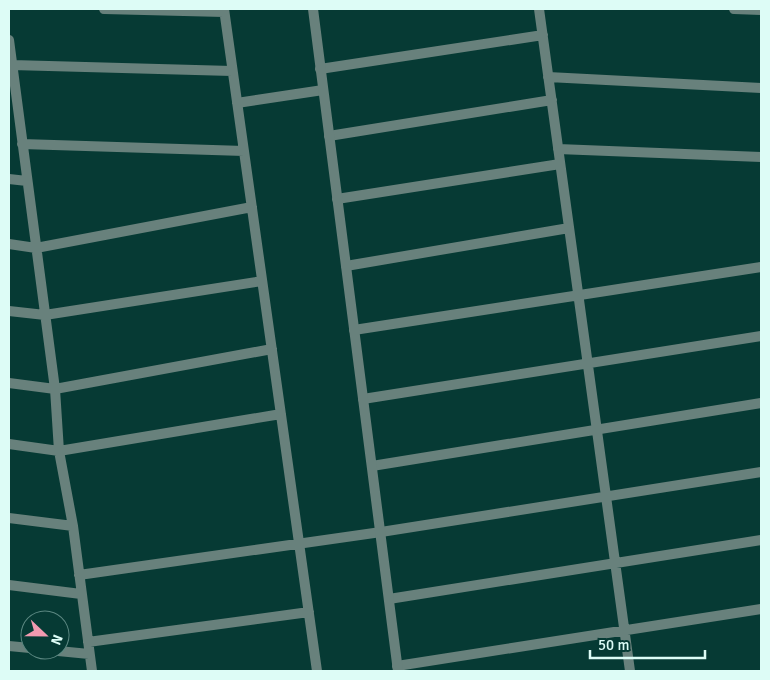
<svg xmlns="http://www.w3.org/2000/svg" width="770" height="680" font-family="Signika,sans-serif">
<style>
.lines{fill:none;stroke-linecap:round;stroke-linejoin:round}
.minor{stroke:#68817c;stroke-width:10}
.tertiary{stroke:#68817c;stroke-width:10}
</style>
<rect width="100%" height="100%" fill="#063a34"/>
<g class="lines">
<path class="minor" d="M104 9 224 12
M224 9 317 671
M539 9 630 671
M734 9 761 10
M9 40 55 389 59 451 73 526 92 671
M12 65 232 71
M320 69 543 35
M548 77 761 88
M237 103 323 90
M329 136 552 100
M22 144 244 151
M558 149 761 157
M9 179 27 181
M337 199 560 164
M9 244 36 248 252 207
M346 266 569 228
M9 311 45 315 262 281
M354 330 761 267
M9 383 55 389 272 349
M363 399 761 336
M9 444 59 451 281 414
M372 466 761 403
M9 518 73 526
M79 575 381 532 761 472
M9 585 81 594
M389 599 761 540
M88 642 309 612
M9 646 30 648
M48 650 89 654
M397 666 761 609"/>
<path class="tertiary" d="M313 9 398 671"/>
</g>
<rect width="770" height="680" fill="none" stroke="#ddfcf6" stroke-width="20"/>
<g transform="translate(45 635) rotate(112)"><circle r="24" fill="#063a34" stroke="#5c8882"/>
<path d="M0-4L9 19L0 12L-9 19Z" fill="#f29ab0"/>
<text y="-8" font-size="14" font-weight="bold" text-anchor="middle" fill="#ddfcf6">N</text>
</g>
<path d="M590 650v8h115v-8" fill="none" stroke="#ddfcf6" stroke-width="2.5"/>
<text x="598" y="650" font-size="15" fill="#ddfcf6" stroke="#063a34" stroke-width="4" paint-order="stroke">50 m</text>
</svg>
